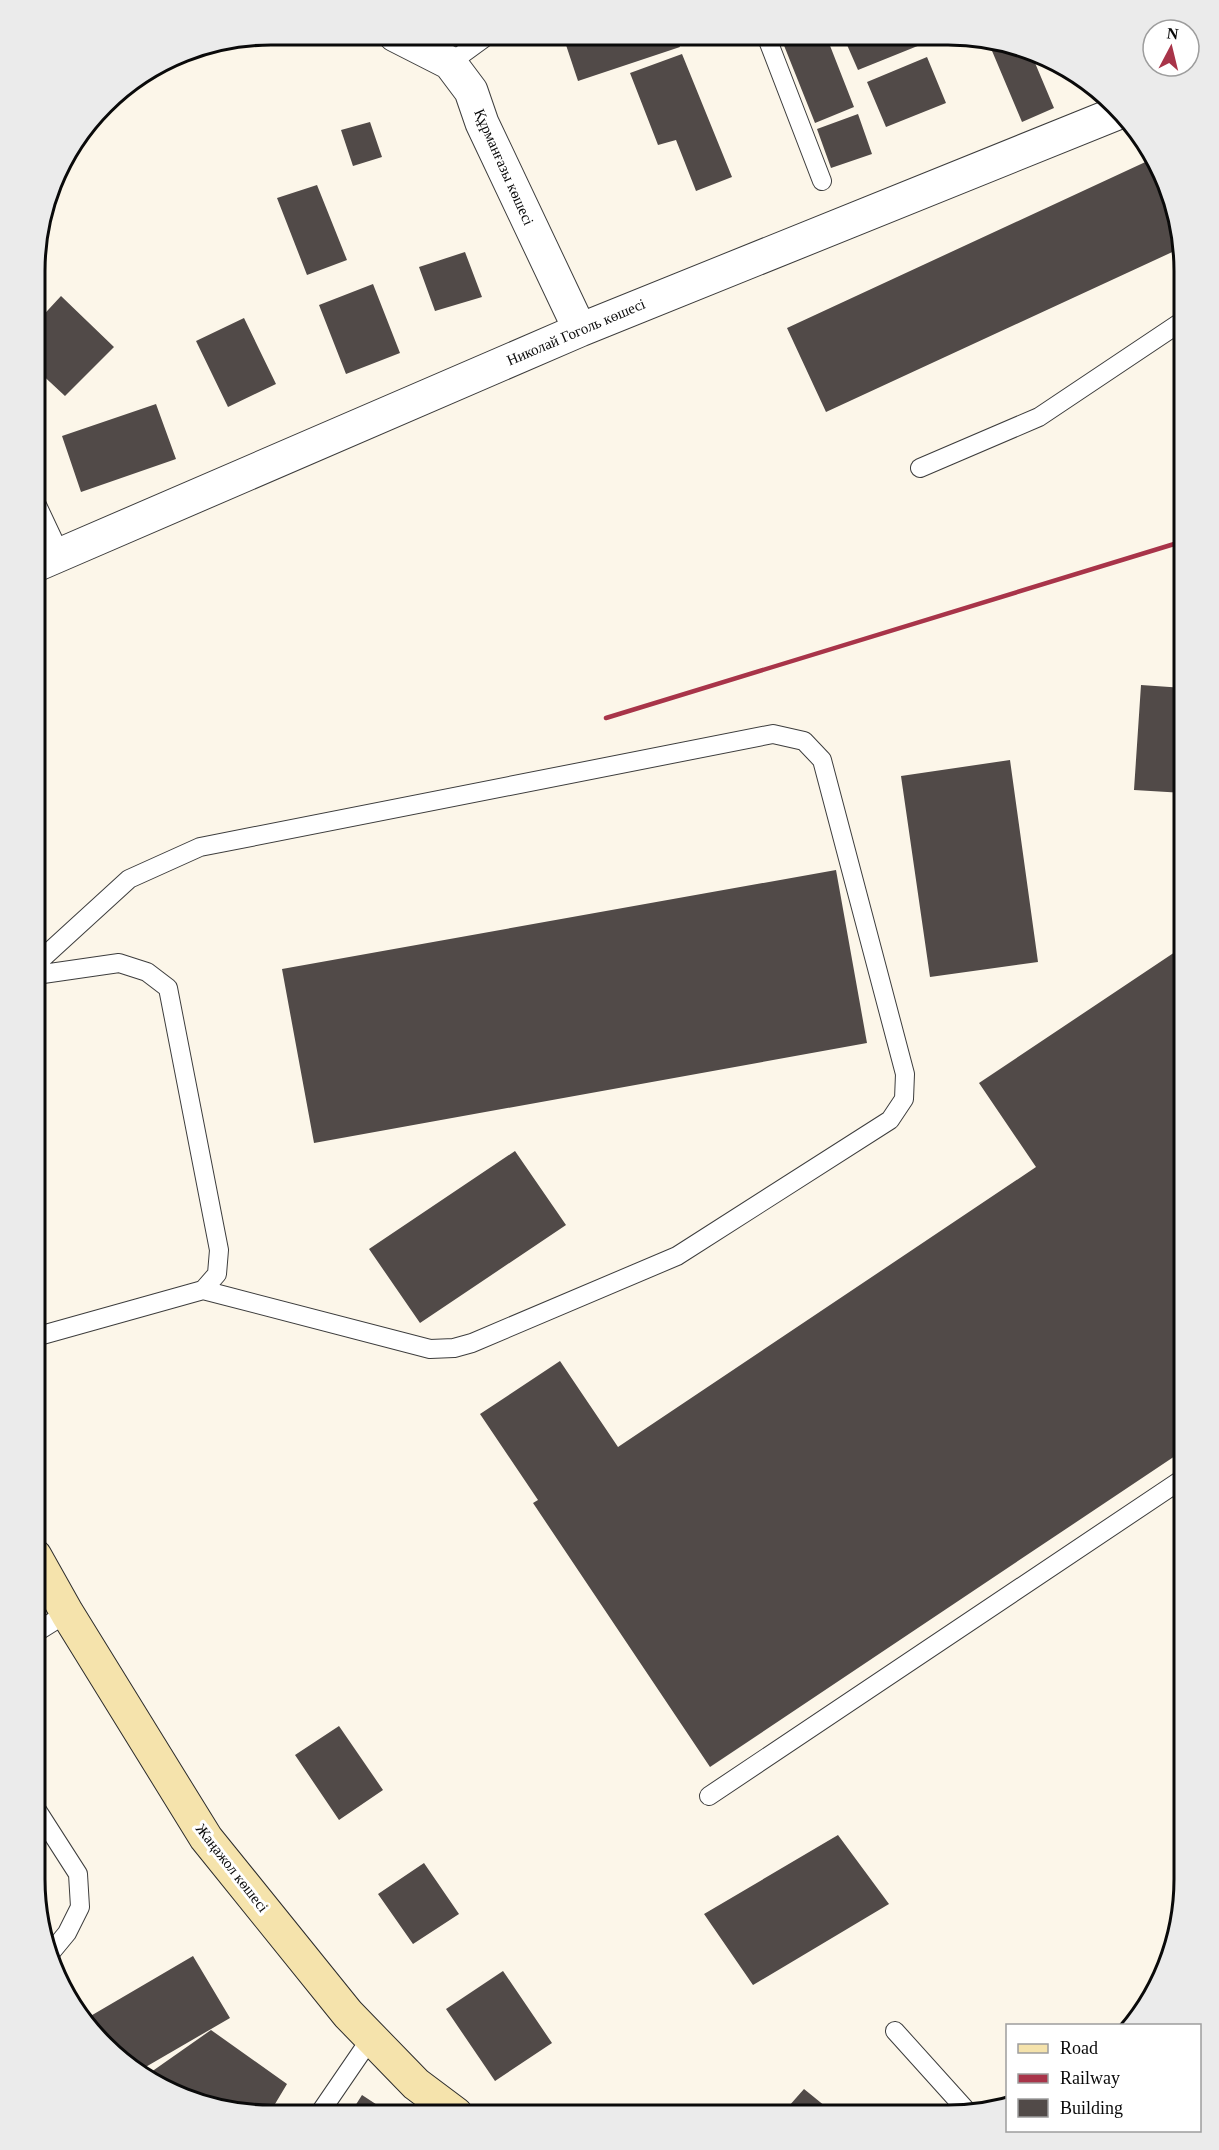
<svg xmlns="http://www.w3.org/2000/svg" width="1219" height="2150" font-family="Georgia,serif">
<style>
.building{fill:#514a48}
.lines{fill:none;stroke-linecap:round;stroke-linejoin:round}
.lane-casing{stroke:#3d3d3d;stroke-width:20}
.street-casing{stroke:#3d3d3d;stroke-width:35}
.secondary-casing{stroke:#2c2c2c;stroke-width:35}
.lane{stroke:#fff;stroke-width:18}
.street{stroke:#fff;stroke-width:33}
.secondary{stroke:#f5e3ac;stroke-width:33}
.rail{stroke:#a83449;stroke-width:4.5}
.labels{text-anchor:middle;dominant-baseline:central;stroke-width:6;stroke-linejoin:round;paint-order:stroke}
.street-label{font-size:15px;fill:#0a0a0a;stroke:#fff}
.rim{fill:none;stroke:#0a0a0a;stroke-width:3}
</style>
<rect width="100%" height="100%" fill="#fcf6e9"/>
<path class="building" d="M563 36 676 37 680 47 578 81Z
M781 38H827L854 107 815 123Z
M844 38 929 39 930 41 858 70Z
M987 39H994L1030 51 1054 108 1022 122Z
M682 54 732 177 696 191 676 140 658 145 630 73Z
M927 57 946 103 886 127 867 82Z
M1079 77 1097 88 1088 93Z
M858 114 872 154 831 168 817 129Z
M370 122 382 157 353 166 341 130Z
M1154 158 1172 195 1181 248 826 412 787 328Z
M317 185 347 260 307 275 277 198Z
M465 252 482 297 435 311 419 267Z
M373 284 400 353 346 374 319 305Z
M61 296 114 347 65 396 36 369V323Z
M244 318 276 384 228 407 196 341Z
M156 404 176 459 81 492 62 436Z
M1141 685 1184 688V793L1134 790Z
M1010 760 1038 962 930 977 901 776Z
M836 870 867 1043 314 1143 282 969Z
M1184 946V1450L710 1767 533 1503 538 1500 480 1414 560 1361 618 1447 1036 1167 979 1083Z
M515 1151 566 1225 420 1323 369 1249Z
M339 1726 383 1790 339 1820 295 1755Z
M838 1835 889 1904 753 1985 704 1914Z
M424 1863 459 1914 413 1944 378 1894Z
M35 1880 47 1900 39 1905Z
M193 1956 230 2018 137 2072 127 2066 82 2021Z
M503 1971 552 2043 495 2081 446 2009Z
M211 2030 287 2084 269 2114 240 2113 180 2097 144 2077Z
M804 2089 836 2115H781Z
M362 2095 391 2114H350Z"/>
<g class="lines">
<defs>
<path id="lane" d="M767 38 822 181
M450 63 487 36
M920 468 1039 417 1184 320
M36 503 60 554
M36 964 129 879 200 847 773 734 804 741 822 760 905 1074 904 1099 890 1120 677 1256 472 1343 454 1348 430 1349 203 1290
M35 1337 203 1290 217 1274 219 1250 168 988 147 972 119 963 36 975
M35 1633 67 1613
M709 1796 1184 1478
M35 1807 78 1874 80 1907 67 1933 48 1956
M895 2031 968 2112
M319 2114 371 2038"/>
<path id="street" d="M395 35 450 63 471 91 482 123 580 330
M36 565 580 330 1120 112"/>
<path id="secondary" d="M35 1556 67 1613 206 1838 348 2014 416 2084 456 2114"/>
</defs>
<use href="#lane" class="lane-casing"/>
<use href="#street" class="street-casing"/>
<use href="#secondary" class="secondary-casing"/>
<use href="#lane" class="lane"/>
<use href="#street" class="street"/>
<use href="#secondary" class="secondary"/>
<path class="rail" d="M606 718 1184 541"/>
</g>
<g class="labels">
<g class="street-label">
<text transform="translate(504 167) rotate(66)">Құрманғазы көшесі</text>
<text transform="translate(576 332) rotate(-23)">Николай Гоголь көшесі</text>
<text transform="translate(232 1868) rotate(52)">Жаңажол көшесі</text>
</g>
</g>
<path d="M0 0H1219V2150H0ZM271 45H948A226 226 0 0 1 1174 271V1879A226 226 0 0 1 948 2105H271A226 226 0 0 1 45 1879V271A226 226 0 0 1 271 45Z" fill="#ebebeb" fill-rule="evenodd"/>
<path class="rim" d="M271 45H948A226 226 0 0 1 1174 271V1879A226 226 0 0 1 948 2105H271A226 226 0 0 1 45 1879V271A226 226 0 0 1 271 45Z"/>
<rect x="1006" y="2024" width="195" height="108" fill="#ffffff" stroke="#9d9d9d" stroke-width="1.5"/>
<rect x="1018" y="2044" width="30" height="9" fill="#f5e3ac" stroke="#9d9d9d" stroke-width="1.5"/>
<text x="1060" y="2054" font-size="18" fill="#0a0a0a">Road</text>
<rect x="1018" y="2074" width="30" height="9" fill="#a83449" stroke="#9d9d9d" stroke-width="1.5"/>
<text x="1060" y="2084" font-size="18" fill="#0a0a0a">Railway</text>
<rect x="1018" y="2099" width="30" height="18" fill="#514a48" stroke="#9d9d9d" stroke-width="1.5"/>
<text x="1060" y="2114" font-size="18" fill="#0a0a0a">Building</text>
<g transform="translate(1171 48) rotate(7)"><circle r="28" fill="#ffffff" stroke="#9d9d9d" stroke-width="1.5"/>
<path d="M0-4.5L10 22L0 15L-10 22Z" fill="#a83449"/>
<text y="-9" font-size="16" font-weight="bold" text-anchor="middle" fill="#0a0a0a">N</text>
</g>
</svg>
